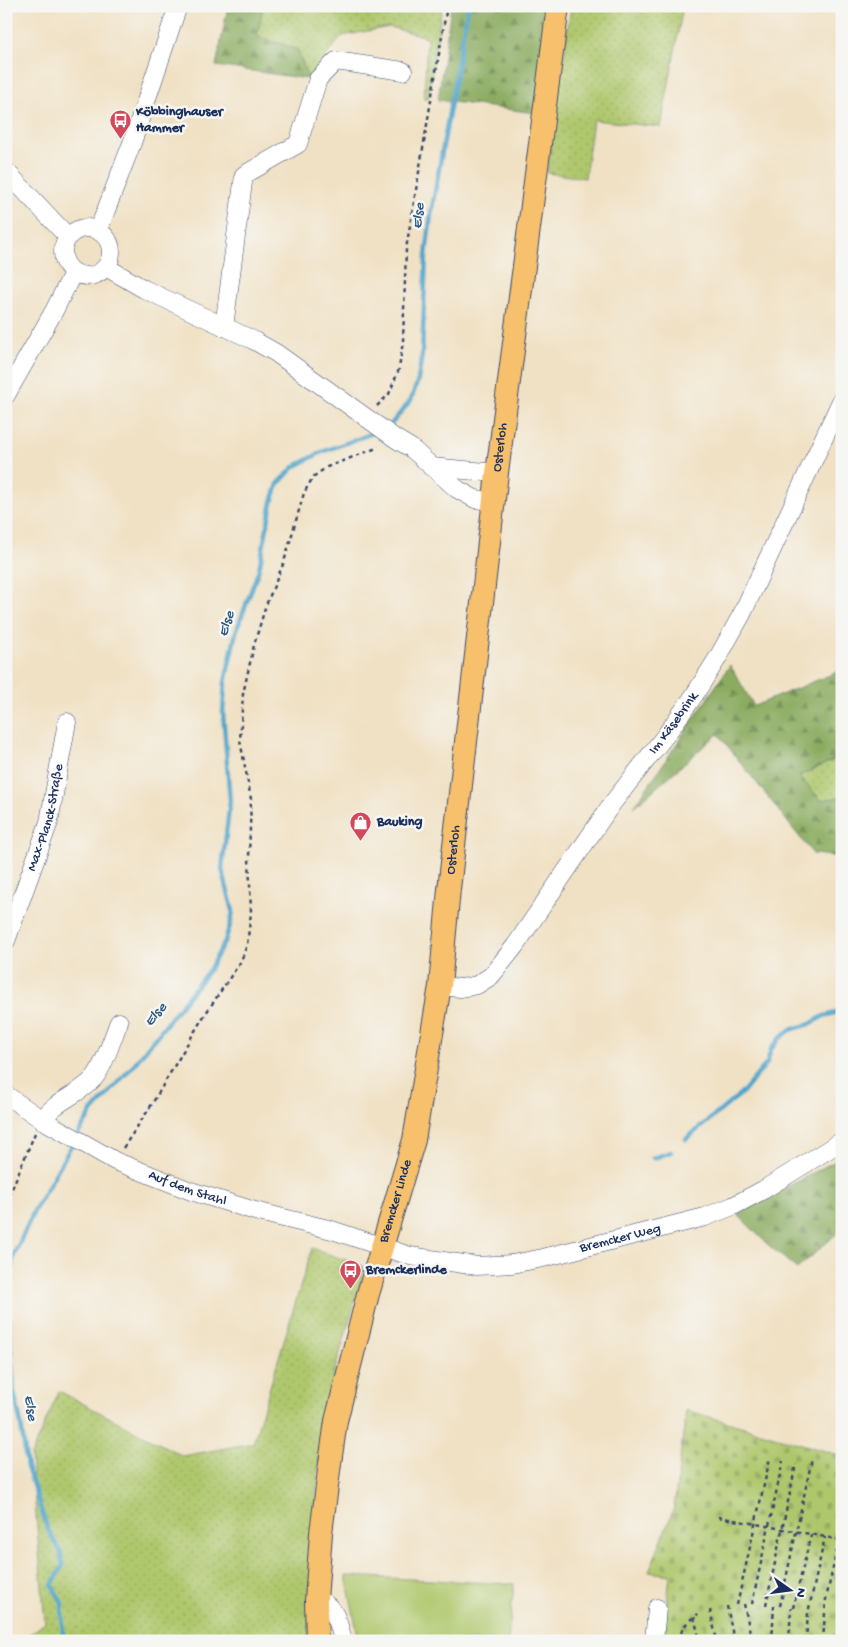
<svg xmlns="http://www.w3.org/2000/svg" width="848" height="1647" font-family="'Gochi Hand',sans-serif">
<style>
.grass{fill:url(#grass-dots);stroke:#657b65}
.forest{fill:url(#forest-firs);stroke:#536e5f}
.cemetery{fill:url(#cemetery-stones);stroke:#657b65}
.garden{fill:#afc76c;stroke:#657b65}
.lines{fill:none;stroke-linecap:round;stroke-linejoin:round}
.stream{stroke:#4fa4cb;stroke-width:4.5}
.minor-casing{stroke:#3b4a6d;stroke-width:19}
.major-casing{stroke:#3b4a6d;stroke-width:24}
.path{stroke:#3b4a6d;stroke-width:2.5;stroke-dasharray:4 4;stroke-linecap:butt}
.minor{stroke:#fff;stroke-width:18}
.major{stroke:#f7c06c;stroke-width:22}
.labels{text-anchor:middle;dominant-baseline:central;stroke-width:5;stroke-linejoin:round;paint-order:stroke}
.poi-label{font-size:14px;font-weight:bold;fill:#1b2f5e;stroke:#f6f6f2;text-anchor:start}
.street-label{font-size:14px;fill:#1b2f5e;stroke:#f6f6f2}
.water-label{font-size:15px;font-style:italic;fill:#2d5884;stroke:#f6f6f2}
</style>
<defs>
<pattern id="grass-dots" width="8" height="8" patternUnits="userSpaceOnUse" patternTransform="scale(1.25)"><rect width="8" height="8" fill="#afc76c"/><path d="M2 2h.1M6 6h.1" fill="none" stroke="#96ab60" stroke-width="1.8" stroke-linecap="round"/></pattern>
<pattern id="forest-firs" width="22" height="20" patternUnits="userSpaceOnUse" patternTransform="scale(1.25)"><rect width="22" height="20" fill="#8bac60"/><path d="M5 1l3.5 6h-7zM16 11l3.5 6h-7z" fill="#718c52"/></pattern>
<pattern id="cemetery-stones" width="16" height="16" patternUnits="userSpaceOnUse" patternTransform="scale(1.25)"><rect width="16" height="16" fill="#afc76c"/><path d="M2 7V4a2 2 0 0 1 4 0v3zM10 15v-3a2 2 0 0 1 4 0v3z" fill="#96ab60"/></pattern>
</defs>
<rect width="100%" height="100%" fill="#f6f6f2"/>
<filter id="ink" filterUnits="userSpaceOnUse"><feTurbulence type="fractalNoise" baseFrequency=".02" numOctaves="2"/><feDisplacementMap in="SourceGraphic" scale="10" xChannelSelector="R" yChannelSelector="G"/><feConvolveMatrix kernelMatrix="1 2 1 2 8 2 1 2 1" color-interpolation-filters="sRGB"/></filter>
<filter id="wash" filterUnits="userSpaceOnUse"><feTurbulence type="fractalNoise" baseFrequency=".0096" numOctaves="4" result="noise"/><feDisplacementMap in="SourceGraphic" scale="20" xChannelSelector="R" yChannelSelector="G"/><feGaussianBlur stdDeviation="1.12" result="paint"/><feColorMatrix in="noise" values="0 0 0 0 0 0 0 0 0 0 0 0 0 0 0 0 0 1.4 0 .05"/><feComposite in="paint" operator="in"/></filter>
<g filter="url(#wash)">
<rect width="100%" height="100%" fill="#f0e1c4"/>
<path class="grass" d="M263 6H442L428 99 424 98 427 37 389 27 342 36 308 79 298 50 257 36Z
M571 6H683L661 127 593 120 585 178 547 173Z
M842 756V797L821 801 799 776Z
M312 1248 365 1267 333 1377 318 1471 309 1641H20L45 1623 31 1455 59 1391 183 1456 253 1443Z"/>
<path class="forest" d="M228 6H263L257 36 298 50 308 79 216 66Z
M451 6H550L535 113 438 100Z
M730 665 754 706 842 670V756L799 776 821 800 842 797V857L813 854 718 734 634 807Z
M835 1161 842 1171V1229L797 1269 766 1243 737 1214Z"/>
<path class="cemetery" d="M686 1410 842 1456V1641H663L670 1575 649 1572 674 1508Z"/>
<path class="garden" d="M346 1576 514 1584 508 1641H359Z"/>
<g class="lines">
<path class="stream" d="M392 423 411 400 418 380 422 355 426 256 431 214 468 6
M78 1134 92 1112 132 1067 209 970 225 941 231 922 233 911 222 869 230 801 223 713 225 682 236 632 259 569 272 502 278 484 294 467 322 452 373 433
M686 1139 743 1092 767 1063 771 1049 779 1039 790 1030 810 1024 824 1016 842 1011
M653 1158 671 1152
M65 1641 63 1635 62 1603 52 1585 63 1565 60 1551 48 1530 27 1467 21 1424 14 1391 7 1294 14 1255 34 1211 74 1141"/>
</g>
</g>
<g filter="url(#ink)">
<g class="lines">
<defs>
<g id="minor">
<path d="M6 171 68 237"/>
<circle cx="87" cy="252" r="24"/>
<path d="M98 231 132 143 178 6"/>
<path d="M106 267 144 289 253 340 276 353 396 439 411 448 457 489 475 499 494 501"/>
<path d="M224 327 244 175 298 144 318 79 336 61 403 71"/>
<path d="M6 395 54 311 73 273"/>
<path d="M431 467 497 473"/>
<path id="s1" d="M6 941 49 822 67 722"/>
<path id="s2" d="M440 986 461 988 477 985 491 976 515 946 611 805 665 736 693 697 717 659 742 614 842 399"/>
<path id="s3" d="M6 1095 41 1119 115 1161 191 1191 255 1211 332 1230 410 1256 477 1266 512 1264 543 1258 705 1217 733 1206 763 1190 842 1141"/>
<path d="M42 1120C55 1101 79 1095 94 1078 104 1067 113 1036 119 1022"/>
<path d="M316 1600C335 1604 339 1624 343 1641"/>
<path d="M654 1641 657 1608"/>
</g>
<g id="major">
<path id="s4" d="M317 1641 316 1600 321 1533 330 1463 336 1421 368 1294 414 1140 440 986 449 889 497 473 558 6"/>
</g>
</defs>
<use href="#minor" class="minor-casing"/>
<use href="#major" class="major-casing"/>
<path class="path" d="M377 406 389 394 399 369 403 341 406 249 447 6
M123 1148 149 1109 202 1019 241 961 247 945 251 913 249 857 251 799 240 740 243 694 254 645 266 605 284 562 304 493 313 477 327 467 374 449 378 446
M6 1203 35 1133
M718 1517 842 1540
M744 1604 752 1641
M752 1604 783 1461
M737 1605 770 1458
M766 1605 796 1464
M727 1606 734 1641
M780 1606 812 1459
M793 1608 811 1535
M710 1610 717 1641
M694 1617 700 1641
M681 1641C679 1628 688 1621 698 1614
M772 1641 774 1605
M789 1641 791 1608
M806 1641 808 1613 825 1537
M823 1641 826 1599 842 1528
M841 1641 842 1627"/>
<use href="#minor" class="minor"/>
<use href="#major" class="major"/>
</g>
</g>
<defs>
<symbol id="bus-pin" viewBox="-11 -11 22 30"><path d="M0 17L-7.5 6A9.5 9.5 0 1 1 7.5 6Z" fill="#d1495b" stroke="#f6f6f2"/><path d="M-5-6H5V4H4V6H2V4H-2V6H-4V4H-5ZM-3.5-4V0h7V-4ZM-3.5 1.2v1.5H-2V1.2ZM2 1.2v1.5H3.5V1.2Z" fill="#fff"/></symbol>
<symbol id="shop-pin" viewBox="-11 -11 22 30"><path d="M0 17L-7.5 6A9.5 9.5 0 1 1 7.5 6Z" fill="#d1495b" stroke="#f6f6f2"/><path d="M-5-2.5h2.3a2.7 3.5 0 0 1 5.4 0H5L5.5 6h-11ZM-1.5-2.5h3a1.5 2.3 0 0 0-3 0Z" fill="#fff"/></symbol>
</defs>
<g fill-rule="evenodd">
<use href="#bus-pin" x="108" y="108" width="25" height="34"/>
<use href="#shop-pin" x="348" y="810" width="25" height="34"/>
<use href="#bus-pin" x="338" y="1258" width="25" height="34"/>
</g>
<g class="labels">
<g class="poi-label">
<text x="136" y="112">Köbbinghauser<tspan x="136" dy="16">Hammer</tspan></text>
<text x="377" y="822">Bauking</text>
<text x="366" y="1270">Bremckerlinde</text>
</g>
<g class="street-label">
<text stroke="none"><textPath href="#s4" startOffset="1211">Osterloh</textPath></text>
<text stroke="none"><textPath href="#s2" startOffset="366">Im Käsebrink</textPath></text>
<text stroke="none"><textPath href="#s1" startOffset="130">Max-Planck-Straße</textPath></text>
<text stroke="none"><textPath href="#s4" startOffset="806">Osterloh</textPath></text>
<text stroke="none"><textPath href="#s3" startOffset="205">Auf dem Stahl</textPath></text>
<text stroke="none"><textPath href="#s4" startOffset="449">Bremcker Linde</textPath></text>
<text stroke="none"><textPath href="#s3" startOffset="652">Bremcker Weg</textPath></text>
</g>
<g class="water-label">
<text transform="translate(419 216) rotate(-83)">Else</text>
<text transform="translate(227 624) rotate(-73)">Else</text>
<text transform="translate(156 1015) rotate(-50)">Else</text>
<text transform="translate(30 1408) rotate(81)">Else</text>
</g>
</g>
<rect width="848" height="1647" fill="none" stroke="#f6f6f2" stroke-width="25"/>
<g transform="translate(790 1590) rotate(104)" stroke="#f6f6f2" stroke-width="4" paint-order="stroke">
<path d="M0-4L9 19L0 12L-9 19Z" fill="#1b2f5e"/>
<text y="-8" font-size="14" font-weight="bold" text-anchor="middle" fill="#1b2f5e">N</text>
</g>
</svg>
